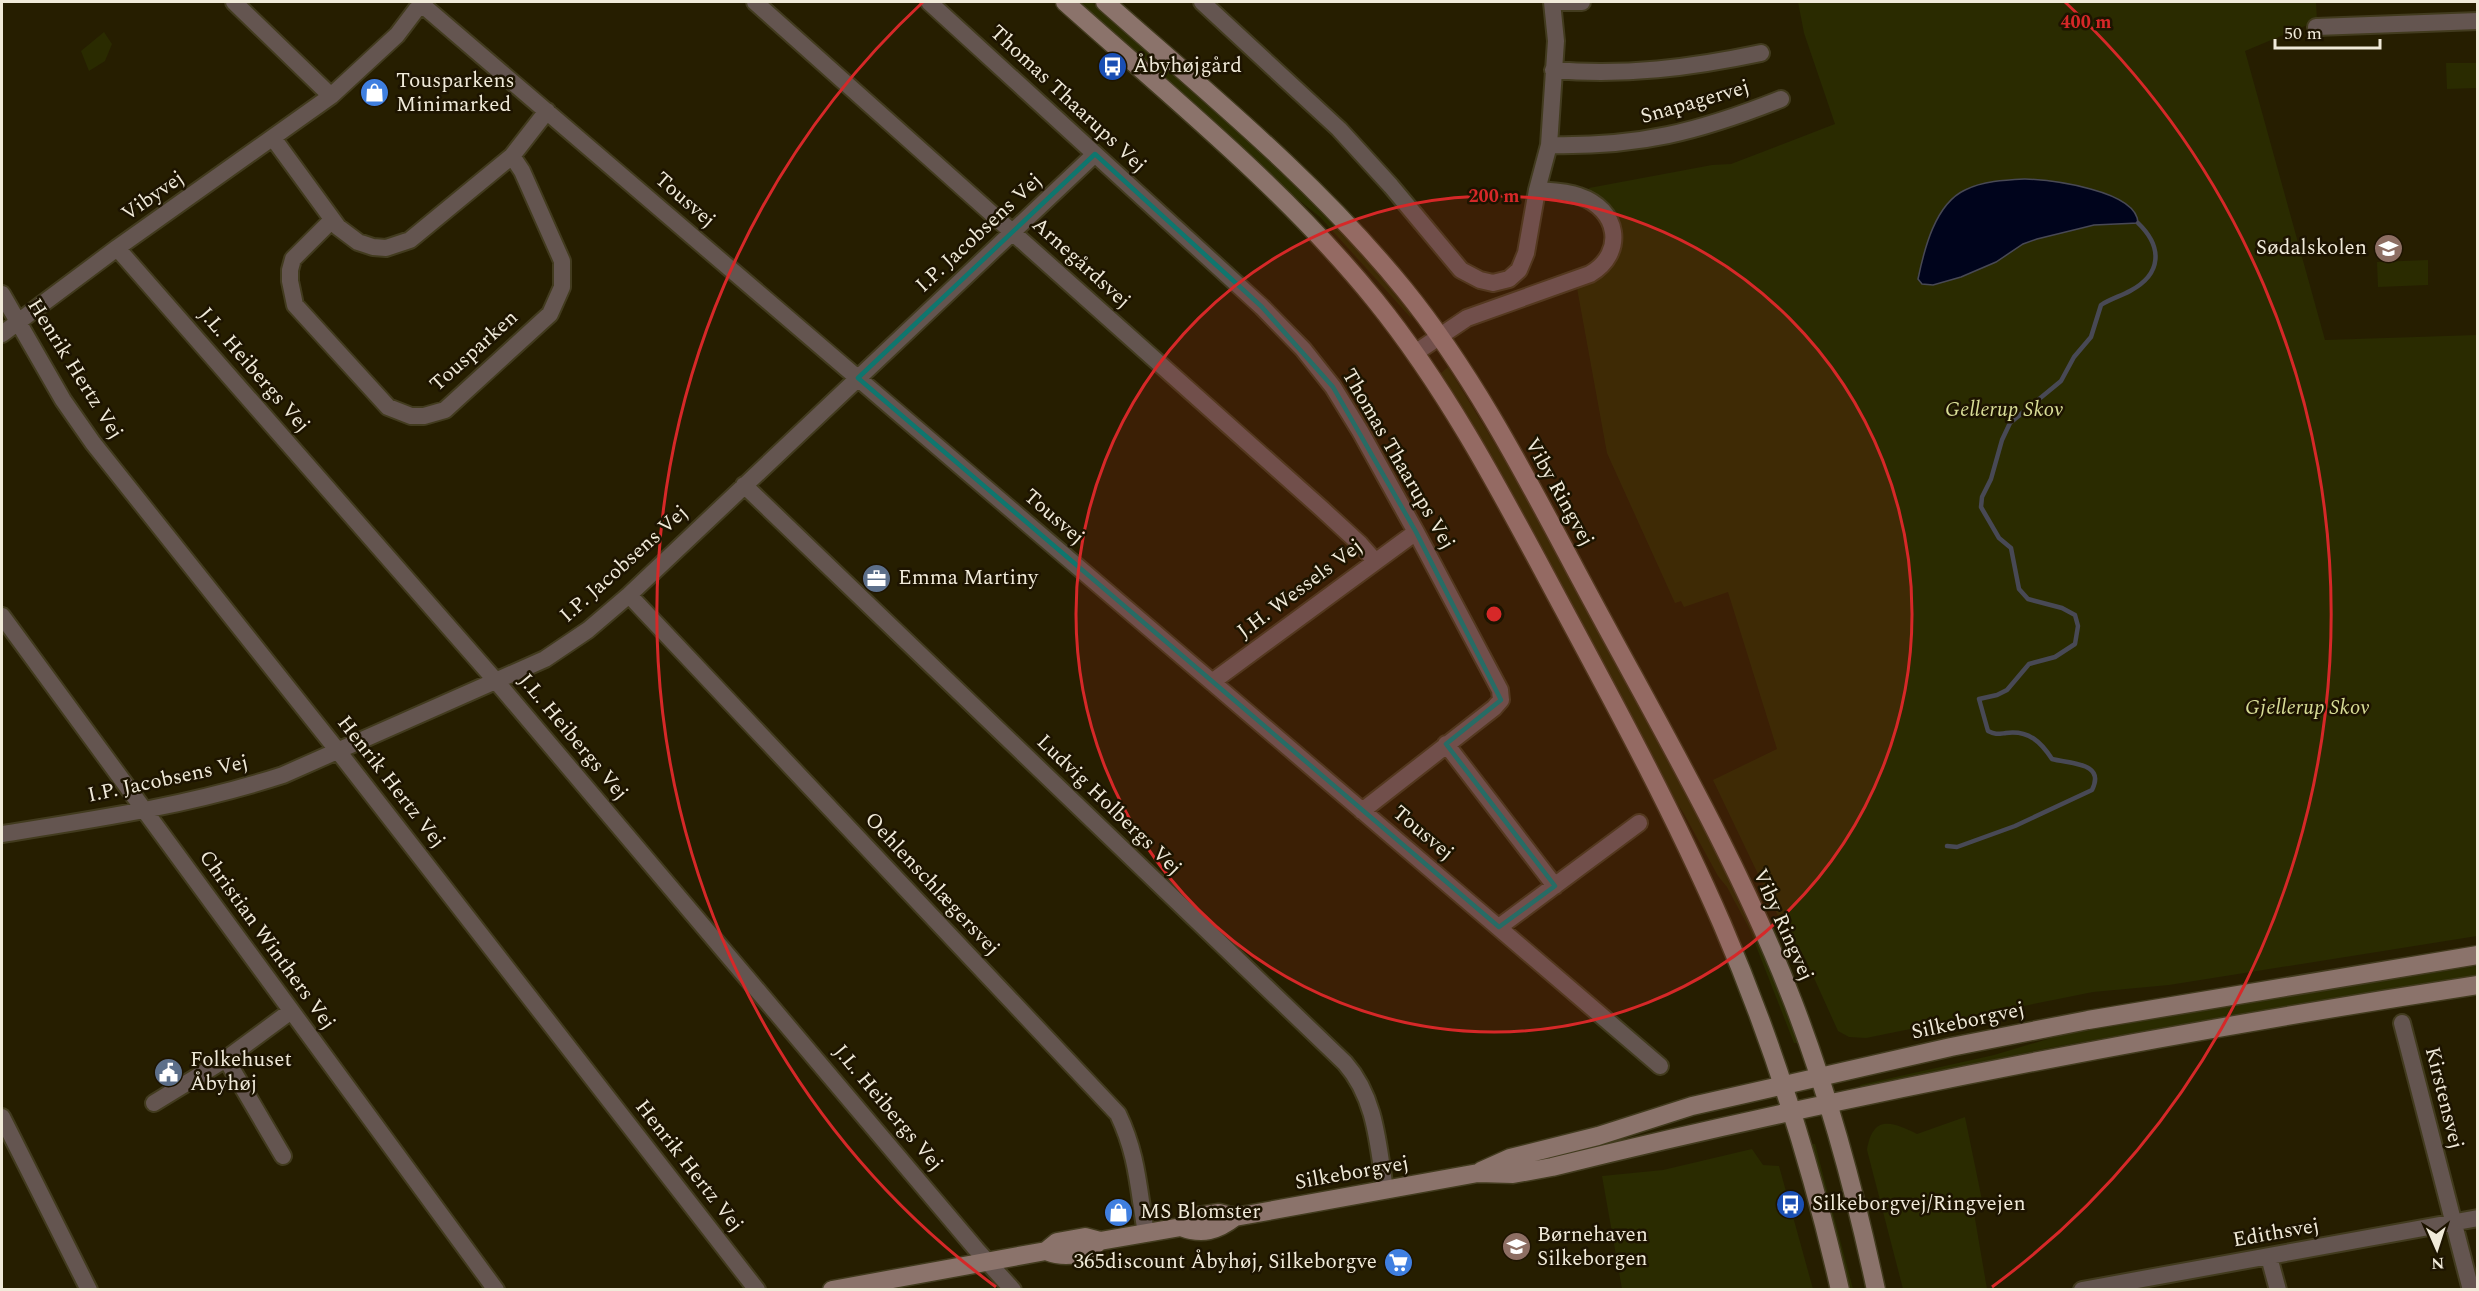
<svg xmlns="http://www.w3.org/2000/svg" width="2479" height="1291" font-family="Spectral,serif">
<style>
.green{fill:#2a2b00}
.water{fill:#00041c;stroke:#484955;stroke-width:1.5}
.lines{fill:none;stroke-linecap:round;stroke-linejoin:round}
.stream{stroke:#484955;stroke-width:4.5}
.street-casing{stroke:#423b1e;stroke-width:20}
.secondary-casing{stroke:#423b1e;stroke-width:21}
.street{stroke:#645550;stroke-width:16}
.secondary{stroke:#8b736b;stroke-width:18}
.marked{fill:none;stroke:#0f766e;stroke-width:4.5;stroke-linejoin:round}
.ring{fill:none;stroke:#d62828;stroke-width:3}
.labels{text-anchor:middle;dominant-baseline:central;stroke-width:5;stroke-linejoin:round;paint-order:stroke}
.poi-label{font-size:21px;fill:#f0ead9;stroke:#1d1400;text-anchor:start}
.street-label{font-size:21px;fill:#f0ead9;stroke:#1d1400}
.park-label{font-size:21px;font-style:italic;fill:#d8dd96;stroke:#1d1400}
.centre{fill:#d62828;stroke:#1d1400;stroke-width:3}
.ring-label{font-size:18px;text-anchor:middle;font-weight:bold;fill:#d62828;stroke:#1d1400;stroke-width:5;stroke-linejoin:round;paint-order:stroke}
</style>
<rect width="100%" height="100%" fill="#261e00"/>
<path class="green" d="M1078 2H1092L1273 164 1322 212 1357 249 1410 312 1412 319 1320 217 1281 186Z
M1798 2H2316L2317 21 2245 51 2325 340 2477 335V936L2169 985 2093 992 1866 1038 1849 1037 1838 1031 1805 958 1780 920 1713 780 1777 749 1728 592 1684 607 1681 601 1675 603 1607 453 1577 288C1587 284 1598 281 1606 273 1634 247 1620 207 1590 191L1589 188 1712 165 1731 164 1835 124 1804 33Z
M104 32 112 44 105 61 89 71 81 51Z
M2446 63H2477V88L2447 89Z
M2428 260V285L2378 287 2377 262Z
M1448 367 1515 477 1709 838 1769 968 1798 1043H1794L1749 928 1727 887 1718 876 1684 814 1668 789 1483 445 1440 374Z
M2477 966V977L2217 1018 2049 1048 1861 1088 1860 1085 1994 1055 2061 1035 2216 1007Z
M1965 1117 1983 1205 1973 1207 1987 1289H1903L1867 1150C1873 1114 1892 1122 1917 1134Z
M1812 1144H1815L1853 1289H1849Z
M1752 1149 1763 1165 1779 1166 1813 1289H1622L1602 1176 1663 1170Z"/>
<path class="water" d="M2025 179C2050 180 2137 190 2138 223L2094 225 2037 239 2023 244 1996 262 1961 277 1933 285 1922 284 1918 279C1924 250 1935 204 1965 190 1983 181 2005 180 2025 179Z"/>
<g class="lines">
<path class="stream" d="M1947 846 1957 847 2015 826 2092 790C2106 762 2070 764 2052 759 2041 742 2029 730 2006 733 1998 734 1996 735 1988 731L1979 699 1997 695 2007 690 2029 664 2055 657 2075 644 2078 626 2075 615 2062 608 2028 599 2019 589 2011 548 1999 538 1981 507 1982 497 1991 479 2002 440 2010 423 2061 381 2074 357 2091 337 2101 305C2110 299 2121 296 2130 291 2162 274 2163 247 2138 223"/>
<defs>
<path id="street" d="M234 2 331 96
M419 2 1660 1066
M755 2 1322 509 1360 544 1375 561
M929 2 1262 307 1303 349 1333 387 1360 431 1416 532 1500 690 1501 700 1494 708 1362 811
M1202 2 1339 129 1391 186 1461 270 1480 280 1493 283 1509 279 1519 270 1526 253 1537 190 1549 145 1556 41 1552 2
M1552 2H1582
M2316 27 2478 21
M1553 70C1625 76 1690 68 1761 53
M273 138 338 227 358 242 373 247 386 248 410 240 512 156 547 111
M1549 145C1639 147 1698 132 1781 99
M332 220 293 259 290 270V281L295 305 388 407 411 416H424L445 410 550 314 562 287V261L522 171 512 156
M117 248 496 681 976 1249 1013 1290
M2 294 63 400 93 443 338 751 757 1290
M2 334 117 248 331 96 397 35 422 2
M1415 353 1467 318 1590 274C1626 253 1619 209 1579 196 1566 191 1551 191 1537 190
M744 485 1345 1063C1376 1098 1378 1145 1385 1190
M629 595 1118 1114C1138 1156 1138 1188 1146 1233
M2 616 496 1290
M1212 682 1416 532
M1446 744 1555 886
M2 834C97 819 191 805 283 775L545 659 588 630 629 595 1095 154
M1499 927 1639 823
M2402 1023 2471 1290
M226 1059 283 1156
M154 1103 226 1059 291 1011
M2 1117 89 1290
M2269 1257 2278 1290
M2082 1290 2478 1218"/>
<path id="secondary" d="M1065 2C1170 96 1286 190 1375 300 1451 394 1506 502 1563 608 1619 712 1675 816 1722 924 1773 1042 1811 1164 1840 1290
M1105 2C1208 93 1317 182 1404 289 1481 384 1536 497 1594 604 1664 734 1740 864 1793 1002 1829 1095 1855 1192 1876 1290
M1481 1171 1510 1158 1598 1136 1692 1106 1951 1047 2088 1020 2478 955
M1181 1227C1202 1235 1217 1231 1235 1217
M1046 1251C1067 1259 1083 1255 1100 1241
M832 1290 1046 1251 1057 1242 1085 1237 1100 1241 1181 1227 1192 1217 1219 1213 1235 1217 1478 1173 1513 1174 1552 1167C1858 1092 2167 1033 2478 985"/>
</defs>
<use href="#street" class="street-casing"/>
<use href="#secondary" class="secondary-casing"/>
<use href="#street" class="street"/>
<use href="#secondary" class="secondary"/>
</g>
<path class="marked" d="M1095 154 1262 307 1333 387 1416 532 1501 700 1446 744 1555 886 1499 927 858 378Z"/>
<circle cx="1494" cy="614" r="418" fill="#d62828" fill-opacity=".12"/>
<g class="ring">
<circle cx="1494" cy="614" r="418"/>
<path d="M996 1287A837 837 0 0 1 923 2M2065 2A837 837 0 0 1 1992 1287"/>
</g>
<defs>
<symbol id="bus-disc" viewBox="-11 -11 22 22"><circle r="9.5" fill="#1a4fb4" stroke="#1d1400"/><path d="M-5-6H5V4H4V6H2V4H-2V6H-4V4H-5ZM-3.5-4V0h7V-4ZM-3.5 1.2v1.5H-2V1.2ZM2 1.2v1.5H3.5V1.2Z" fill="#fff"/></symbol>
<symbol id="shop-disc" viewBox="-11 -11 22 22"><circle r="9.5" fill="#3f7fe0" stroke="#1d1400"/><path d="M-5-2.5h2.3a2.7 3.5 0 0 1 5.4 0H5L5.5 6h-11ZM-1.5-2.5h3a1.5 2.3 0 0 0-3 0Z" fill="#fff"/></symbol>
<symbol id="school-disc" viewBox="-11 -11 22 22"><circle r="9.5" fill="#8d6e63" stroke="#1d1400"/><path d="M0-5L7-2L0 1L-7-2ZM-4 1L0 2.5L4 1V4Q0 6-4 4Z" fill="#fff"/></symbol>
<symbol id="office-disc" viewBox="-11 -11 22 22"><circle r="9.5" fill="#5c6f8a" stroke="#1d1400"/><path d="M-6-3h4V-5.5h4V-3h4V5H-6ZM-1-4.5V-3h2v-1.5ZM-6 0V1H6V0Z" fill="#fff"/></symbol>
<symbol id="civic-disc" viewBox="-11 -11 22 22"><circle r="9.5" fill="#5c6f8a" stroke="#1d1400"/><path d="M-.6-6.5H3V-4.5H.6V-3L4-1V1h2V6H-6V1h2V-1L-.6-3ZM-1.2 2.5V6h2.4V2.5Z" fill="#fff"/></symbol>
<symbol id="supermarket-disc" viewBox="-11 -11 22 22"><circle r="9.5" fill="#3f7fe0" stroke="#1d1400"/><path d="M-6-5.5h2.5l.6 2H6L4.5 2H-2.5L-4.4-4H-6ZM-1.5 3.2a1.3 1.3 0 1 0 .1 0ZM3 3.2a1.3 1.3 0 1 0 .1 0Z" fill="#fff"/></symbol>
</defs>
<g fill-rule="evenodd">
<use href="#bus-disc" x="1096" y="50" width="33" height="33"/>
<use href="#shop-disc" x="358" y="76" width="33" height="33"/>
<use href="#school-disc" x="2372" y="232" width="33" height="33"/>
<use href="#office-disc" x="860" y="562" width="33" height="33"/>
<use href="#civic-disc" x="152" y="1056" width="33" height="33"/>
<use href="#bus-disc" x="1774" y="1188" width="33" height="33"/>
<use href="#shop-disc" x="1102" y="1196" width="33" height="33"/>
<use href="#school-disc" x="1500" y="1230" width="33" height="33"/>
<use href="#supermarket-disc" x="1382" y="1246" width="33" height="33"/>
</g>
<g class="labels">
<g class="poi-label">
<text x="1133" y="66">Åbyhøjgård</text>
<text x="396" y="81">Tousparkens<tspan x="396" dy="24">Minimarked</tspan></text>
<text x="2367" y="248" text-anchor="end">Sødalskolen</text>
<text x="898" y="578">Emma Martiny</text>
<text x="190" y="1060">Folkehuset<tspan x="190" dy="24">Åbyhøj</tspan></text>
<text x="1812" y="1204">Silkeborgvej/Ringvejen</text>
<text x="1140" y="1212">MS Blomster</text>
<text x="1537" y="1235">Børnehaven<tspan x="1537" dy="24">Silkeborgen</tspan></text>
<text x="1377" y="1262" text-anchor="end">365discount Åbyhøj, Silkeborgve</text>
</g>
<g class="street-label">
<text transform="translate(1068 99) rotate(43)">Thomas Thaarups Vej</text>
<text transform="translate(1695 102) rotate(-16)">Snapagervej</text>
<text transform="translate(153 196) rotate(-35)">Vibyvej</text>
<text transform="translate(685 200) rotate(41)">Tousvej</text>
<text transform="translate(979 233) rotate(-43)">I.P. Jacobsens Vej</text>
<text transform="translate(1081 263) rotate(42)">Arnegårdsvej</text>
<text transform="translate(474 351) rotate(-42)">Tousparken</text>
<text transform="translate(75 369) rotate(58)">Henrik Hertz Vej</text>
<text transform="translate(254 370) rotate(49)">J.L. Heibergs Vej</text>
<text transform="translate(1398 459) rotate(60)">Thomas Thaarups Vej</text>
<text transform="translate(1559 492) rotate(61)">Viby Ringvej</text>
<text transform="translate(1054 517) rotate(41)">Tousvej</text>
<text transform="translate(624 564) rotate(-42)">I.P. Jacobsens Vej</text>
<text transform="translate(1300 589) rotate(-37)">J.H. Wessels Vej</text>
<text transform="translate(573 737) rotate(50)">J.L. Heibergs Vej</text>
<text transform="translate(168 779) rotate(-12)">I.P. Jacobsens Vej</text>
<text transform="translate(391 782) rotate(52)">Henrik Hertz Vej</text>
<text transform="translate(1109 805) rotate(44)">Ludvig Holbergs Vej</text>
<text transform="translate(1423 833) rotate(40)">Tousvej</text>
<text transform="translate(932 884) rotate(47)">Oehlenschlægersvej</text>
<text transform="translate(1783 925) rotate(66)">Viby Ringvej</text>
<text transform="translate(267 940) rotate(54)">Christian Winthers Vej</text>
<text transform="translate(1968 1021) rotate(-12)">Silkeborgvej</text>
<text transform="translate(2444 1098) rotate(76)">Kirstensvej</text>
<text transform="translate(888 1108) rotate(50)">J.L. Heibergs Vej</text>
<text transform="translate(689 1166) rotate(52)">Henrik Hertz Vej</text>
<text transform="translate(1352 1173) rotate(-10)">Silkeborgvej</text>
<text transform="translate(2276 1233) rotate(-10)">Edithsvej</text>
</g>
<g class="park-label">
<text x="2004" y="410">Gellerup Skov</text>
<text x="2307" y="708">Gjellerup Skov</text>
</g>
</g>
<circle cx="1494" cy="614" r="9" class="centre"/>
<g class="ring-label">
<text x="2086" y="28">400 m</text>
<text x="1494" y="202">200 m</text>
</g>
<rect width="2479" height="1291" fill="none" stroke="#f0ead9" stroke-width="6"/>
<g transform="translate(2437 1249) rotate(177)" stroke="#1d1400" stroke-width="4.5" paint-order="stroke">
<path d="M0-4.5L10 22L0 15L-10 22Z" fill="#f0ead9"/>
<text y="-9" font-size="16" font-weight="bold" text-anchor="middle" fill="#f0ead9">N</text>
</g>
<path d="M2275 39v9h105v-9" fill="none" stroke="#f0ead9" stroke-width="3"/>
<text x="2284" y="39" font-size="18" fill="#f0ead9" stroke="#1d1400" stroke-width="4.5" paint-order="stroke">50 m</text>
</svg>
